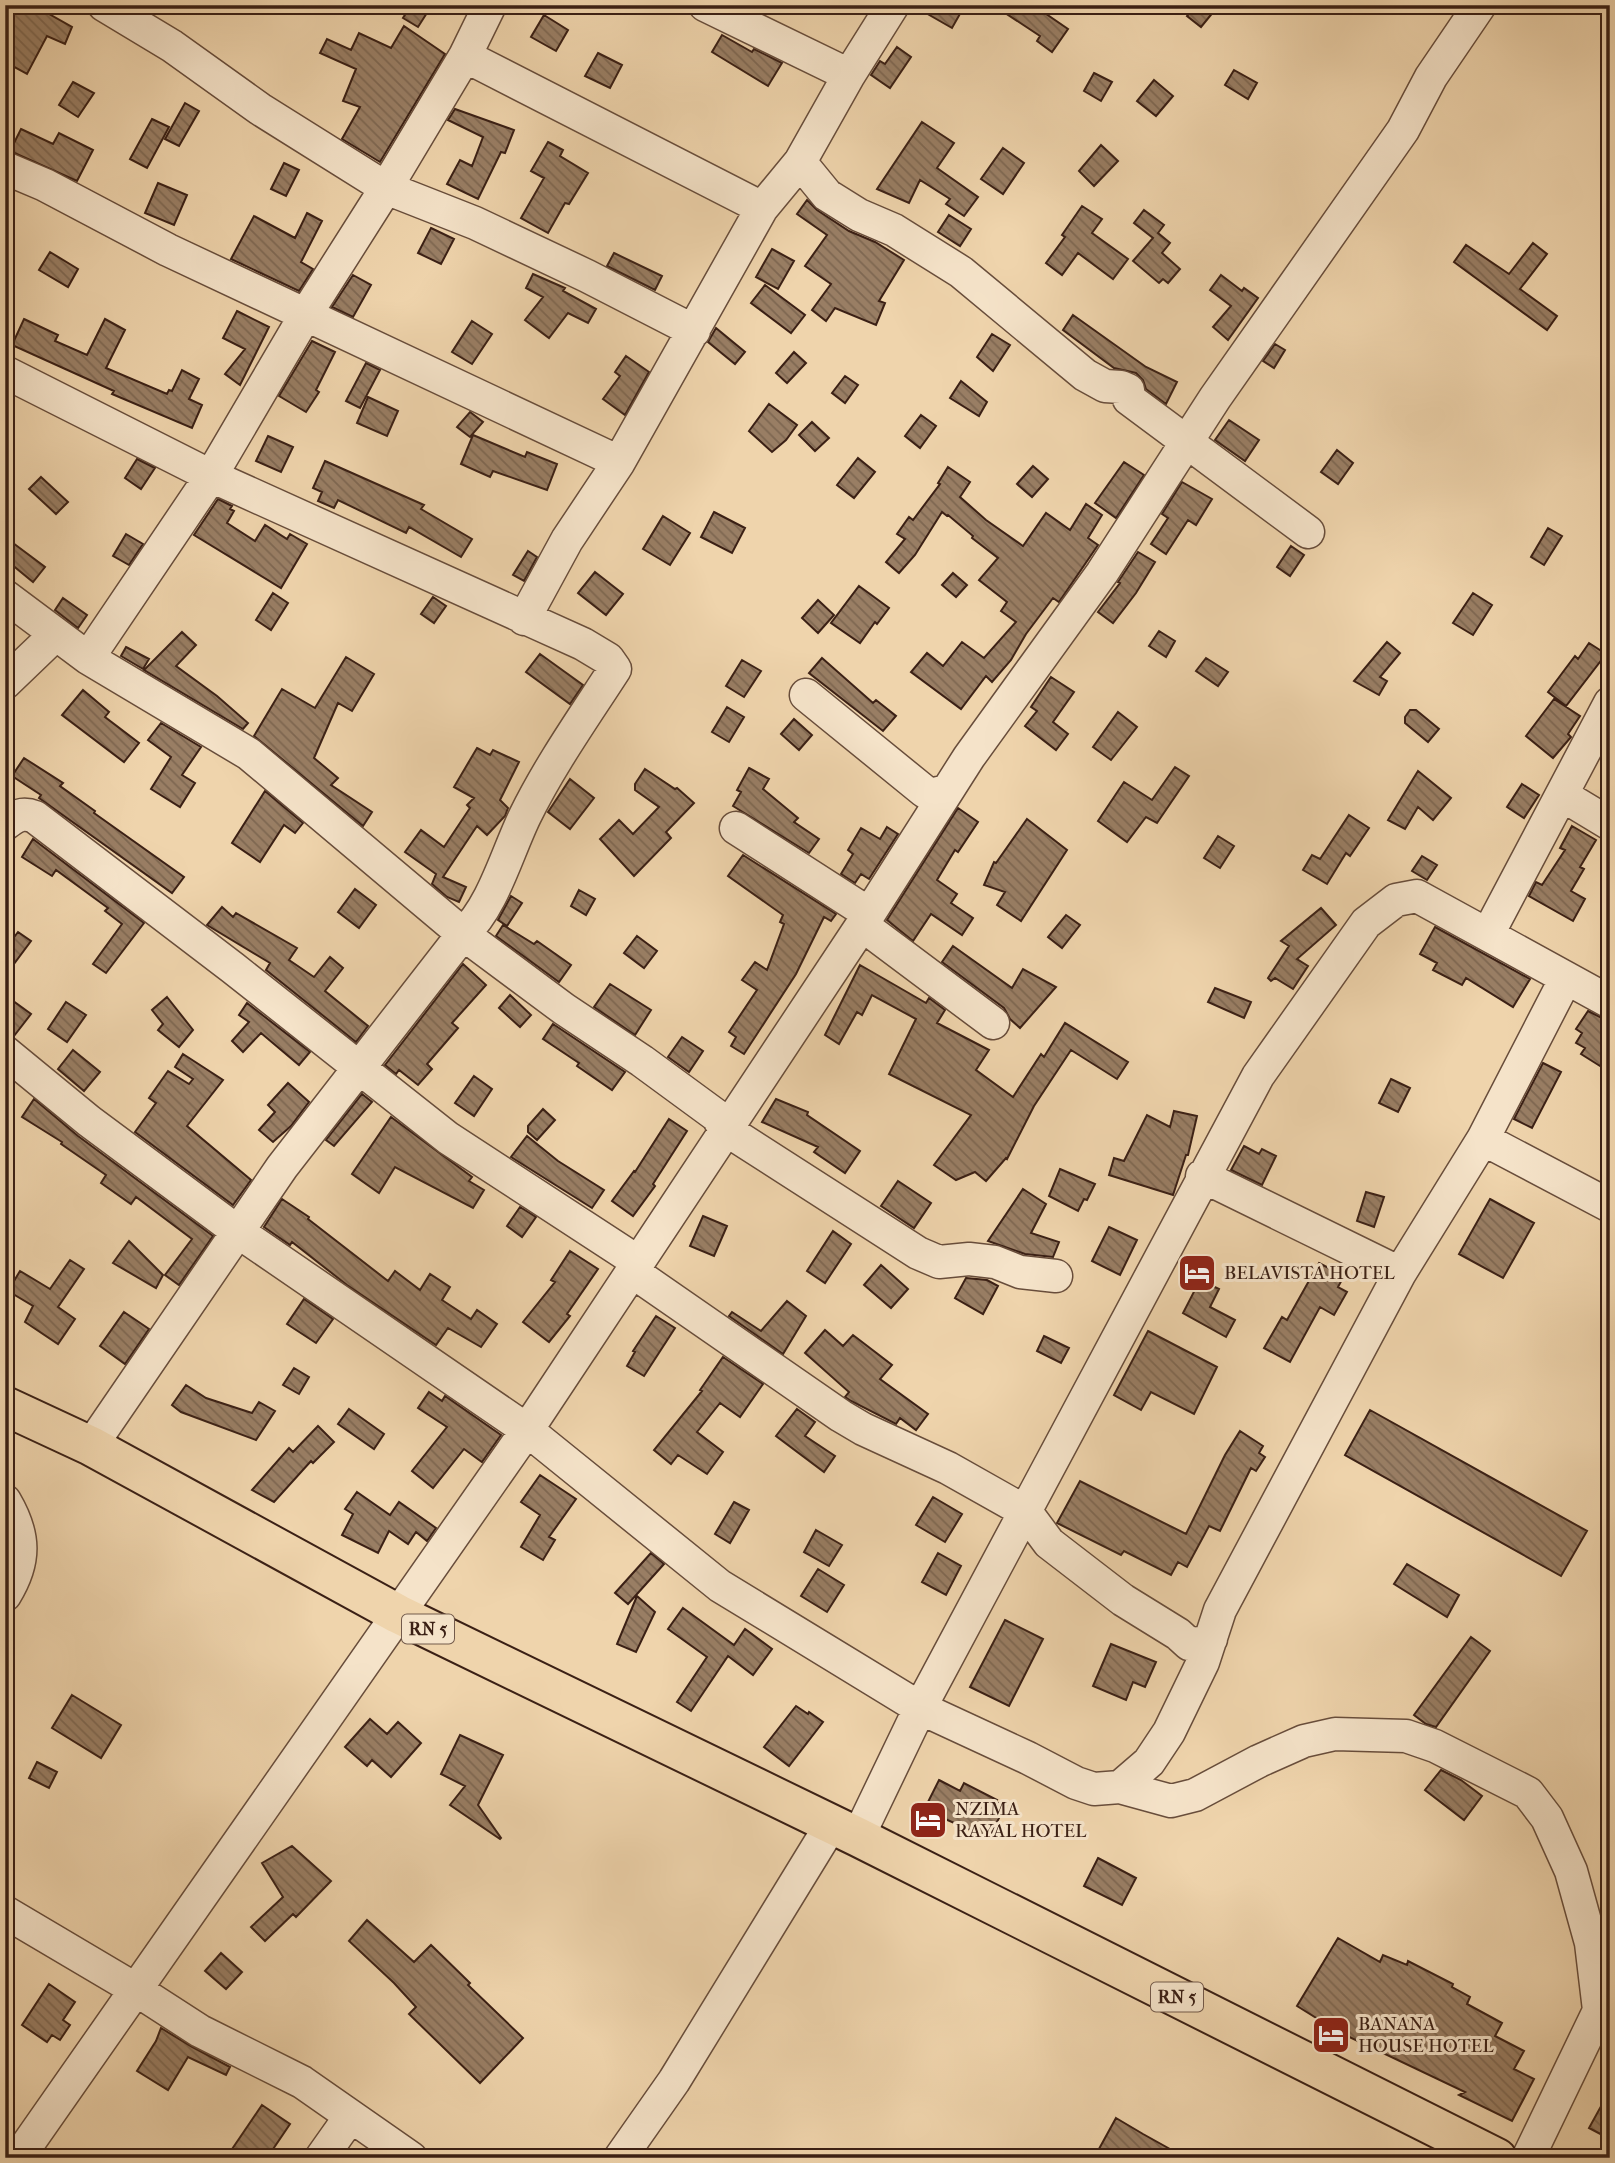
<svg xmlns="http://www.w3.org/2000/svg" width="1615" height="2163" font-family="'IM FELL French Canon',serif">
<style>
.building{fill:url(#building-back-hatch);stroke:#3b2015;stroke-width:2}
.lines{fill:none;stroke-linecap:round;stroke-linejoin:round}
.minor-casing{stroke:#684d3b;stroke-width:35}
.major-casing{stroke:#3b2015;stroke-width:42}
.minor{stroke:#f5e3c9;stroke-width:32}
.major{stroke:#efd4ac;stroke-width:38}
.labels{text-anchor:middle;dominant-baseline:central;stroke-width:6;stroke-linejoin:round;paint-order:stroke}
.shield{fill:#f5e3c9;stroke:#735a4b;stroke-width:2}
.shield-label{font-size:18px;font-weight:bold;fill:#3b2015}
.poi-label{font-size:19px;fill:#3b2015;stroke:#f5e3c9;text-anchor:start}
</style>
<defs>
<pattern id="building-back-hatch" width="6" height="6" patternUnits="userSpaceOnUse" patternTransform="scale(1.75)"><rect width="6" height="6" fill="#997e64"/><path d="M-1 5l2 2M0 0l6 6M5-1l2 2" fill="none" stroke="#7e6751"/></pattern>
</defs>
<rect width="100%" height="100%" fill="#efd4ac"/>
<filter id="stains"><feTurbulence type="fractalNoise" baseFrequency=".00286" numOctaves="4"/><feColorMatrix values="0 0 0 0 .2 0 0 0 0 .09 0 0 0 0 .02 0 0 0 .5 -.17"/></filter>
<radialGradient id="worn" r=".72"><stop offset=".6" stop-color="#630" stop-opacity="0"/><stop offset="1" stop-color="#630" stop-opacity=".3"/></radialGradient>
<path class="building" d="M5 5H33L72 27 65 44 47 36 27 74 5 62Z
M411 5H432L418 27 403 18Z
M912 5H965L952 28Z
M993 5H1033L1068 29 1052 52 1037 41 1040 36Z
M1196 5H1219L1201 27 1187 16Z
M544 15 568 30 556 51 531 37Z
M404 26 445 54 380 162 342 139 360 107 343 101 356 69 320 53 327 39 351 50 359 33 391 48Z
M722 35 752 52 754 49 782 63 768 86 712 52Z
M897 47 911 57 890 88 871 75 880 61 885 64Z
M598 53 622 65 610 88 585 76Z
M1234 70 1257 83 1248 99 1225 85Z
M1094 73 1112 82 1101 101 1084 91Z
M1154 80 1173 96 1156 116 1137 101Z
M73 82 94 93 78 117 59 105Z
M185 103 199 111 179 146 165 139Z
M455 109 514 130 505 153 501 152 478 199 447 184 460 160 472 166 483 137 448 120Z
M152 119 169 127 147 168 130 159Z
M922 122 954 143 937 168 978 197 964 216 946 204 950 199 920 180 909 203 877 189Z
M21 129 53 144 59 133 93 150 77 181 10 151Z
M548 142 563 150 560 156 588 173 569 204 565 203 548 233 521 218 544 178 531 171Z
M1101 145 1118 161 1094 186 1079 171Z
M1003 148 1024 163 1003 194 981 179Z
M284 163 299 170 286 196 271 189Z
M158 183 187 195 174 225 145 213Z
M807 200 817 210 849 231 875 242 904 260 879 301 885 303 876 325 835 308 826 321 812 310 831 284 805 266 827 235 797 214Z
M1082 206 1102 219 1092 233 1128 259 1113 279 1078 253 1062 275 1046 263 1065 237 1062 235Z
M1144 210 1164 225 1158 233 1170 243 1162 253 1180 269 1168 283 1163 279 1159 283 1133 261 1153 238 1134 223Z
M307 213 322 221 301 262 313 269 299 291 231 259 254 216 295 238Z
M949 215 971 229 960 246 938 232Z
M431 228 454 239 441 264 418 253Z
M1533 243 1547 254 1520 289 1557 316 1547 330 1454 262 1466 245 1509 274Z
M772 249 794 261 778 289 756 277Z
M50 252 78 269 68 287 39 270Z
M614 253 662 276 655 290 607 266Z
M533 274 565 288 563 291 596 309 588 323 568 313 549 338 525 320 543 297 526 288Z
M353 275 371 285 353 317 332 307Z
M1221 275 1242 291 1244 288 1258 298 1228 340 1213 327 1231 306 1210 290Z
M765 285 805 315 791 333 751 303Z
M237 311 269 327 240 385 225 374 245 349 223 338Z
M1073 315 1146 367 1177 382 1166 404 1146 389 1143 380 1136 373 1114 368 1063 330Z
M24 319 58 335 55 341 87 355 105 319 125 330 106 368 167 394 169 390 172 391 182 370 199 379 189 399 202 405 192 428 112 394 114 391 12 345Z
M472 321 492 334 472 364 452 352Z
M716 328 745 352 735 364 708 342Z
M992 334 1010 345 993 371 977 357Z
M312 341 335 352 316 390 319 392 306 412 279 396Z
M1275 344 1285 350 1274 368 1263 361Z
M794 352 806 363 787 383 776 373Z
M626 356 649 372 625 415 603 399 620 376 615 372Z
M366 363 380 370 360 408 346 401Z
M845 376 858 385 845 403 832 393Z
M961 381 987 402 979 416 950 398Z
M368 397 398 411 387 436 357 423Z
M769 404 797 425 786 440 772 452 749 431Z
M470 412 483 422 470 437 457 427Z
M921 415 936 426 920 448 905 436Z
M1229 420 1259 440 1245 461 1215 440Z
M812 422 829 438 815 451 799 435Z
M473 435 525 457 527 452 557 464 547 490 493 471 490 477 461 464Z
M268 436 293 447 281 472 256 461Z
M1337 450 1353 463 1338 484 1321 472Z
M858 458 875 472 854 498 837 485Z
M137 459 155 468 141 489 125 478Z
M325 461 424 505 421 509 472 539 461 557 409 527 406 533 338 500 334 508 318 501 322 492 313 488Z
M1124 462 1144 475 1116 518 1095 503Z
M1033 466 1048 479 1032 497 1017 484Z
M948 467 970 482 960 497 986 520 1023 546 1046 513 1070 530 1086 504 1102 515 1088 538 1098 545 1059 602 1053 598 1026 634 1011 660 992 682 986 676 961 709 911 672 927 653 943 666 962 642 984 658 1016 622 1001 611 1007 602 979 580 998 558 972 538 973 536 948 515 947 516 942 512 915 555 899 573 886 562 905 539 897 534 909 517 913 520 940 484 938 483Z
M41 477 68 502 56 514 29 489Z
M1182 482 1212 499 1196 525 1188 520 1166 554 1151 544 1168 518 1162 514Z
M218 499 232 506 230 509 234 511 227 523 255 541 265 525 287 539 290 534 307 544 281 588 194 535Z
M714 512 745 528 732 553 701 537Z
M663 516 690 533 670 565 643 549Z
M1548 528 1562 536 1544 565 1531 557Z
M126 534 143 544 129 565 113 556Z
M5 537 45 567 33 582 5 559Z
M1291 546 1304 555 1290 576 1277 567Z
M528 551 537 557 524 581 513 575Z
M1138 552 1155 562 1136 593 1113 623 1098 612 1120 583 1118 582Z
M595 572 623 594 606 615 578 593Z
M953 573 967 585 956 597 942 585Z
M859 586 889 608 877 624 875 622 860 643 831 623Z
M273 593 288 603 271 630 256 620Z
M1473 593 1492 605 1473 635 1453 623Z
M433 597 446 606 434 623 421 614Z
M63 598 87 615 78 628 55 610Z
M818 600 834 615 818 633 802 618Z
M1159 631 1175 641 1166 657 1149 646Z
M182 632 196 645 176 666 217 696 248 723 243 729 144 670Z
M1387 642 1400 653 1380 677 1387 681 1379 695 1354 681Z
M1589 643 1606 654 1566 706 1548 692 1575 656 1578 659Z
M126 647 149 659 143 669 121 656Z
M540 654 583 685 570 704 526 672Z
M346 657 374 674 352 711 338 703 314 758 338 778 331 785 372 812 363 826 254 736 282 689 315 708Z
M822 658 873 703 876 700 896 716 883 731 809 673Z
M1206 658 1228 672 1218 686 1196 671Z
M742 660 761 671 744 697 726 686Z
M1051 677 1074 692 1053 722 1068 734 1056 750 1025 726 1037 711 1031 707Z
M83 690 109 712 105 717 139 743 124 762 62 715Z
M1554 699 1580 716 1568 734 1571 737 1553 758 1526 736Z
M727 707 744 717 729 742 712 732Z
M1410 710H1416L1439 729 1428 742 1405 723V717Z
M1118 712 1137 727 1111 760 1093 747Z
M794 719 812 735 799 750 781 734Z
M161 723 201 747 182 775 195 783 180 807 151 789 171 757 148 740Z
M477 748 490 755 493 750 519 762 500 800 508 808 505 816 487 835 477 826 443 877 466 887 459 902 447 897 432 884 436 874 405 852 421 830 444 847 470 808 467 805 474 798 454 787Z
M24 758 63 783 60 786 95 811 94 813 184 877 172 893 39 798 41 795 12 776Z
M1175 767 1189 776 1157 823 1146 817 1127 842 1098 821 1124 782 1152 800Z
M749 768 769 779 763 789 798 818 794 822 819 839 809 853 733 806 741 792 737 790Z
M645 769 675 789 677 788 694 803 666 832 671 838 634 876 600 839 619 820 633 834 659 807 635 790V784Z
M1418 771 1451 798 1433 820 1418 807 1405 829 1388 820Z
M570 779 594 798 570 829 548 812Z
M1522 784 1539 795 1524 818 1507 807Z
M265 791 303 823 295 833 284 825 260 862 232 843Z
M958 808 978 822 958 852 955 850 937 880 957 894 951 903 973 918 962 935 931 914 913 941 887 920Z
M1349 815 1369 828 1350 856 1346 853 1327 884 1303 870 1312 855 1320 859Z
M1027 819 1067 850 1021 921 997 905 1005 892 984 885 994 862 996 863Z
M1572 826 1596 840 1580 867 1584 869 1571 891 1585 899 1573 921 1529 896 1536 882 1542 885 1565 850 1560 848Z
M887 827 898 834 869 879 861 874 855 883 841 874 853 854 848 850 861 828 880 839Z
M1218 836 1234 846 1220 868 1204 858Z
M33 839 144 923 106 973 93 964 122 924 105 911 108 908 56 870 52 876 22 857Z
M743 855 836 914 831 921 824 917 796 974 744 1054 731 1046 736 1037 729 1032 757 990 742 980 755 962 767 970 784 924 780 922 783 915 728 876Z
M1422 856 1437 865 1427 880 1412 871Z
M355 889 376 905 359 928 338 912Z
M579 890 595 899 586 915 571 906Z
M511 896 522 903 507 926 498 920Z
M222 907 233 917 236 913 297 948 289 960 314 977 330 957 343 968 325 991 368 1026 356 1042 266 970 270 963 207 925Z
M1321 908 1336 925 1297 959 1308 966 1293 989 1275 978 1271 981 1268 978 1289 946 1281 941Z
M1066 915 1080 925 1062 948 1048 937Z
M503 925 534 944 537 941 571 965 559 982 496 936Z
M1435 927 1530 979 1513 1007 1466 978 1462 985 1433 970 1437 963 1420 954Z
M18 932 31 941 5 976V949Z
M637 936 657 951 644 968 624 953Z
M953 946 1012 988 1023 969 1056 987 1020 1028 1010 1019 1004 1008 942 962Z
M463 964 486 985 452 1023 458 1028 427 1064 432 1069 418 1085 399 1070 396 1074 385 1065Z
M860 965 926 1003 929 998 945 1010 937 1023 989 1050 976 1070 1013 1097 1041 1054 1044 1057 1065 1023 1128 1062 1117 1079 1071 1050 1034 1106 1007 1159 1006 1158 986 1181 975 1172 956 1180 934 1165 971 1115 889 1074 916 1019 872 995 862 1015 857 1012 839 1044 825 1035Z
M610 984 651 1010 635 1035 594 1007Z
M1215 988 1251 1002 1244 1018 1208 1002Z
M5 995 31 1014 14 1036 5 1034Z
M510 995 531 1015 520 1027 499 1008Z
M167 997 193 1030 179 1047 158 1030 163 1024 152 1010Z
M66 1002 86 1015 67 1042 48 1029Z
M247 1003 310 1052 299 1065 261 1033 243 1052 232 1041 249 1022 239 1015Z
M1588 1011 1610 1022V1052L1600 1066 1581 1054 1585 1048 1576 1043 1582 1033 1576 1029Z
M553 1024 625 1072 612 1090 577 1066 579 1063 543 1039Z
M682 1037 703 1051 689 1072 668 1057Z
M73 1050 100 1072 84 1091 58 1069Z
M183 1054 223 1080 187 1126 251 1180 233 1205 135 1132 156 1103 149 1098 168 1071 189 1084 193 1079 175 1067Z
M1543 1063 1561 1072 1532 1128 1514 1119Z
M474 1076 492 1089 474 1116 455 1103Z
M1391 1079 1410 1088 1398 1112 1379 1103Z
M288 1083 309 1102 291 1126 273 1142 259 1130 275 1112 268 1105Z
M362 1094 372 1102 334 1146 326 1140Z
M34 1099 78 1136 213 1236 179 1285 165 1275 192 1239 136 1197 131 1204 101 1183 106 1175 61 1144 62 1142 22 1117Z
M776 1099 808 1112 807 1115 860 1151 845 1173 814 1152 818 1147 762 1122Z
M543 1109 555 1120 537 1140 528 1132V1126Z
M1174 1111 1197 1116 1188 1155H1186L1173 1195 1109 1175 1114 1158 1124 1161 1147 1115 1170 1127Z
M391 1117 472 1177 469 1181 484 1190 473 1208 395 1167 379 1193 352 1174Z
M669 1119 687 1131 653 1184 655 1186 633 1216 612 1201 634 1171 635 1172Z
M527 1136 558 1161 604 1190 592 1208 511 1157Z
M1244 1146 1259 1154 1262 1149 1276 1156 1262 1185 1231 1170Z
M1060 1169 1095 1184 1087 1200 1084 1199 1078 1211 1049 1196Z
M898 1181 931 1203 914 1228 881 1206Z
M1023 1189 1046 1204 1031 1233 1059 1242 1053 1257 1025 1254 988 1241Z
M1366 1192 1384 1197 1374 1227 1357 1221Z
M282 1199 309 1217 308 1219 388 1281 395 1271 420 1290 430 1274 450 1287 442 1300 471 1319 477 1310 497 1324 481 1347 448 1328 436 1345 347 1285 292 1242 290 1245 264 1227Z
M1490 1199 1534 1223 1503 1278 1459 1254Z
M520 1207 536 1217 522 1237 507 1226Z
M703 1216 727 1226 714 1256 690 1246Z
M1109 1227 1137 1240 1120 1275 1092 1261Z
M833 1231 851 1244 825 1283 807 1271Z
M129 1241 163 1275 156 1288 113 1263Z
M570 1251 598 1269 567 1314 570 1316 549 1342 523 1322 555 1282 551 1280Z
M70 1260 84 1269 58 1307 75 1319 58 1344 25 1322 33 1306 8 1291 20 1271 50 1289Z
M1319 1263 1344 1276 1338 1287 1347 1292 1334 1315 1320 1307 1290 1362 1264 1348 1282 1317 1287 1320Z
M881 1265 908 1289 891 1308 864 1285Z
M966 1278 987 1280 998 1286 983 1314 955 1298Z
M1200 1280 1219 1289 1210 1307 1235 1320 1226 1337 1183 1313Z
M304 1299 333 1319 316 1343 287 1324Z
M787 1301 806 1316 783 1354 729 1316 732 1312 761 1331Z
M124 1312 149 1329 125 1364 100 1346Z
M656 1316 675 1328 644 1376 627 1366 635 1352 633 1351Z
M825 1330 843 1346 853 1335 892 1365 880 1379 928 1414 916 1430 900 1418 896 1424 851 1401 845 1397 849 1392 805 1353Z
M1148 1331 1217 1367 1194 1414 1151 1392 1141 1410 1114 1395Z
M1044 1336 1069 1348 1061 1363 1037 1351Z
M723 1357 763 1384 740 1417 720 1403 697 1432 723 1452 707 1474 678 1455 671 1464 654 1450 702 1391 700 1390Z
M294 1368 309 1377 299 1394 283 1385Z
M186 1385 206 1398 252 1413 259 1402 275 1411 256 1440 181 1412 172 1405Z
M429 1392 442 1401 445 1396 501 1435 482 1462 464 1449 433 1488 412 1471 447 1427 418 1408Z
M349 1409 384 1434 374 1449 338 1424Z
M797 1409 815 1422 805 1436 835 1456 824 1472 776 1436Z
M1370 1410 1587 1531 1561 1576 1345 1455Z
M318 1426 334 1442 313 1463 311 1461 274 1502 252 1490 289 1448 293 1452Z
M1240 1431 1263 1446 1259 1453 1265 1457 1256 1471 1251 1468 1220 1531 1209 1526 1187 1567 1178 1562 1171 1575 1124 1551 1121 1555 1057 1523 1080 1481 1186 1534 1225 1455Z
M540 1475 576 1499 549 1537 555 1540 543 1560 521 1547 540 1515 521 1502Z
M357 1492 390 1515 399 1502 436 1528 427 1541 416 1532 408 1544 389 1531 378 1553 342 1535 353 1514 345 1509Z
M933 1497 962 1514 945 1542 916 1525Z
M734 1502 749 1510 730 1543 715 1534Z
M816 1530 842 1545 829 1566 804 1552Z
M651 1553 664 1564 628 1604 615 1593Z
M938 1553 961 1566 946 1595 922 1582Z
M1407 1564 1459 1595 1447 1617 1394 1584Z
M818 1569 844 1585 827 1612 801 1596Z
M637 1596 655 1612 636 1652 617 1644Z
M683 1608 734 1645 745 1629 772 1649 753 1675 728 1656 691 1711 677 1702 707 1657 668 1629Z
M1005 1620 1043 1639 1009 1706 970 1687Z
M1471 1637 1490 1651 1436 1727 1426 1724 1414 1715Z
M1111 1644 1156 1662 1145 1687 1133 1682 1126 1700 1093 1686Z
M72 1695 121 1725 101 1758 52 1728Z
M796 1706 808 1714 809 1712 823 1722 789 1766 764 1747Z
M370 1719 387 1734 398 1722 421 1743 391 1777 372 1760 367 1766 345 1747Z
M460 1735 503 1755 478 1805 501 1838 500 1839 450 1805 465 1786 441 1774Z
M37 1762 57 1772 49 1788 29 1778Z
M1441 1770 1461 1780 1482 1796 1464 1820 1425 1790Z
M939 1780 960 1791 964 1783 997 1800 996 1802 1005 1806 989 1838 924 1810Z
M292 1846 331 1881 296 1917 293 1914 265 1941 251 1927 283 1897 262 1863Z
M1098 1858 1136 1878 1122 1905 1084 1886Z
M367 1920 414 1962 431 1945 470 1983 468 1985 523 2038 480 2083 409 2014 416 2007 394 1983 349 1941Z
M1338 1938 1380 1962 1383 1955 1407 1965 1408 1961 1453 1984 1452 1987 1470 1997 1467 2004 1502 2023 1495 2036 1524 2051 1514 2069 1534 2079 1512 2121 1459 2095 1465 2092 1339 2032 1297 2006Z
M221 1953 242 1972 226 1989 205 1971Z
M49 1984 75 2002 63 2020 70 2025 60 2040 52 2035 47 2042 22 2025Z
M161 2028 192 2047 230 2067 226 2075 188 2057 168 2090 137 2071 156 2041Z
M1610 2090V2139L1589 2128Z
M262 2105 290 2124 267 2158H226Z
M1116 2118 1143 2134 1186 2158H1094Z"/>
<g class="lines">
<defs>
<path id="minor" d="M104 5 172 46 260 109 386 188 475 223 587 276 694 331
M705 5 849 75
M465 56 762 208
M800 162 827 195 859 215 894 230 961 272 1085 375 1105 386 1121 387 1128 390 1129 399 1308 532
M5 168 45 185 168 250 619 462
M5 372 211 476 583 644 608 659 615 669C584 717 550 765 525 816 507 853 493 907 463 934L282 1167 91 1446
M5 596 88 658 249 754 463 934 564 1009 642 1061 717 1116 725 1129 918 1253 939 1262 969 1259 995 1262 1020 1272 1056 1276
M524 619 567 540 619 462 762 208 800 162 849 75 893 5
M88 658 211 476 306 314 386 188 465 56 490 5
M5 683 55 635
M806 695 924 791 931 795 946 791
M1562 795 1610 824
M5 824C16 816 22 812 35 817L233 968 448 1138 638 1262
M736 828 868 913
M862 925 993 1023
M1488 934 1610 703
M5 1052 89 1121 237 1231 527 1430 720 1586 920 1708 1028 1758 1076 1783 1094 1789 1120 1787 1171 1801 1195 1795 1259 1761 1304 1741 1335 1734 1406 1736 1435 1746 1528 1793 1547 1818 1571 1871 1591 1943 1599 2010
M1483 1139 1610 1206
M1202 1176 1400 1273
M633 1272 841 1416 863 1429 948 1468 1026 1512 1049 1543 1123 1600 1178 1634 1189 1644 1201 1643 1211 1639
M5 1501C25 1535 26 1561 5 1595
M1120 1787 1149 1762 1169 1732 1203 1662 1220 1610 1400 1273 1483 1139 1566 978
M858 1837 920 1708 1258 1076 1366 923 1396 900 1417 896 1610 1002
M5 1912 135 1989 200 2031 302 2082 411 2158
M18 2158 527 1430 862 925 969 757 1102 573 1215 398 1403 130 1431 77 1480 5
M321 2158 350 2117
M620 2158 674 2081 831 1825
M1528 2158 1608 1992"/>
<path id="major" d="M5 1406 91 1446 398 1614 858 1837 1497 2158"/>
</defs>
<use href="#minor" class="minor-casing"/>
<use href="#major" class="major-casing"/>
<use href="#minor" class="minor"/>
<use href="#major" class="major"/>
</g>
<defs>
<symbol id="hotel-square" viewBox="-11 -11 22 22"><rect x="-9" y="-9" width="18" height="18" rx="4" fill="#8f2418" stroke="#f5e3c9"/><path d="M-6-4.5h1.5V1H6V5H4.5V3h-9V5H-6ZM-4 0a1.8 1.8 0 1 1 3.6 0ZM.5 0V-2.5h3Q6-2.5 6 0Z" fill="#fff"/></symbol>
</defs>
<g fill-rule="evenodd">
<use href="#hotel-square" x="1175" y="1251" width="44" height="44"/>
<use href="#hotel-square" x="906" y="1798" width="44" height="44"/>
<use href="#hotel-square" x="1309" y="2013" width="44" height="44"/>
</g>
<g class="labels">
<g class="shield">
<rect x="402" y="1614.5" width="52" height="29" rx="5"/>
<rect x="1151" y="1982.5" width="52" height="29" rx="5"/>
</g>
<g class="shield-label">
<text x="428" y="1629">RN 5</text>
<text x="1177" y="1997">RN 5</text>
</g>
<g class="poi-label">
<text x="1224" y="1273">BELAVISTA HOTEL</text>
<text x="955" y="1809">NZIMA<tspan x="955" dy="22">RAYAL HOTEL</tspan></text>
<text x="1358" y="2024">BANANA<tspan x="1358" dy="22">HOUSE HOTEL</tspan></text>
</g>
</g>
<rect width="1615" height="2163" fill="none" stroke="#efd4ac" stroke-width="28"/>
<rect x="7" y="7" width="1601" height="2149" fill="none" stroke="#3b2015" stroke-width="3.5"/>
<rect x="14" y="14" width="1587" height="2135" fill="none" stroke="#3b2015" stroke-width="2"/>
<rect width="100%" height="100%" filter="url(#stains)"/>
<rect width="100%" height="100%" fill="url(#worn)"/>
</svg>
